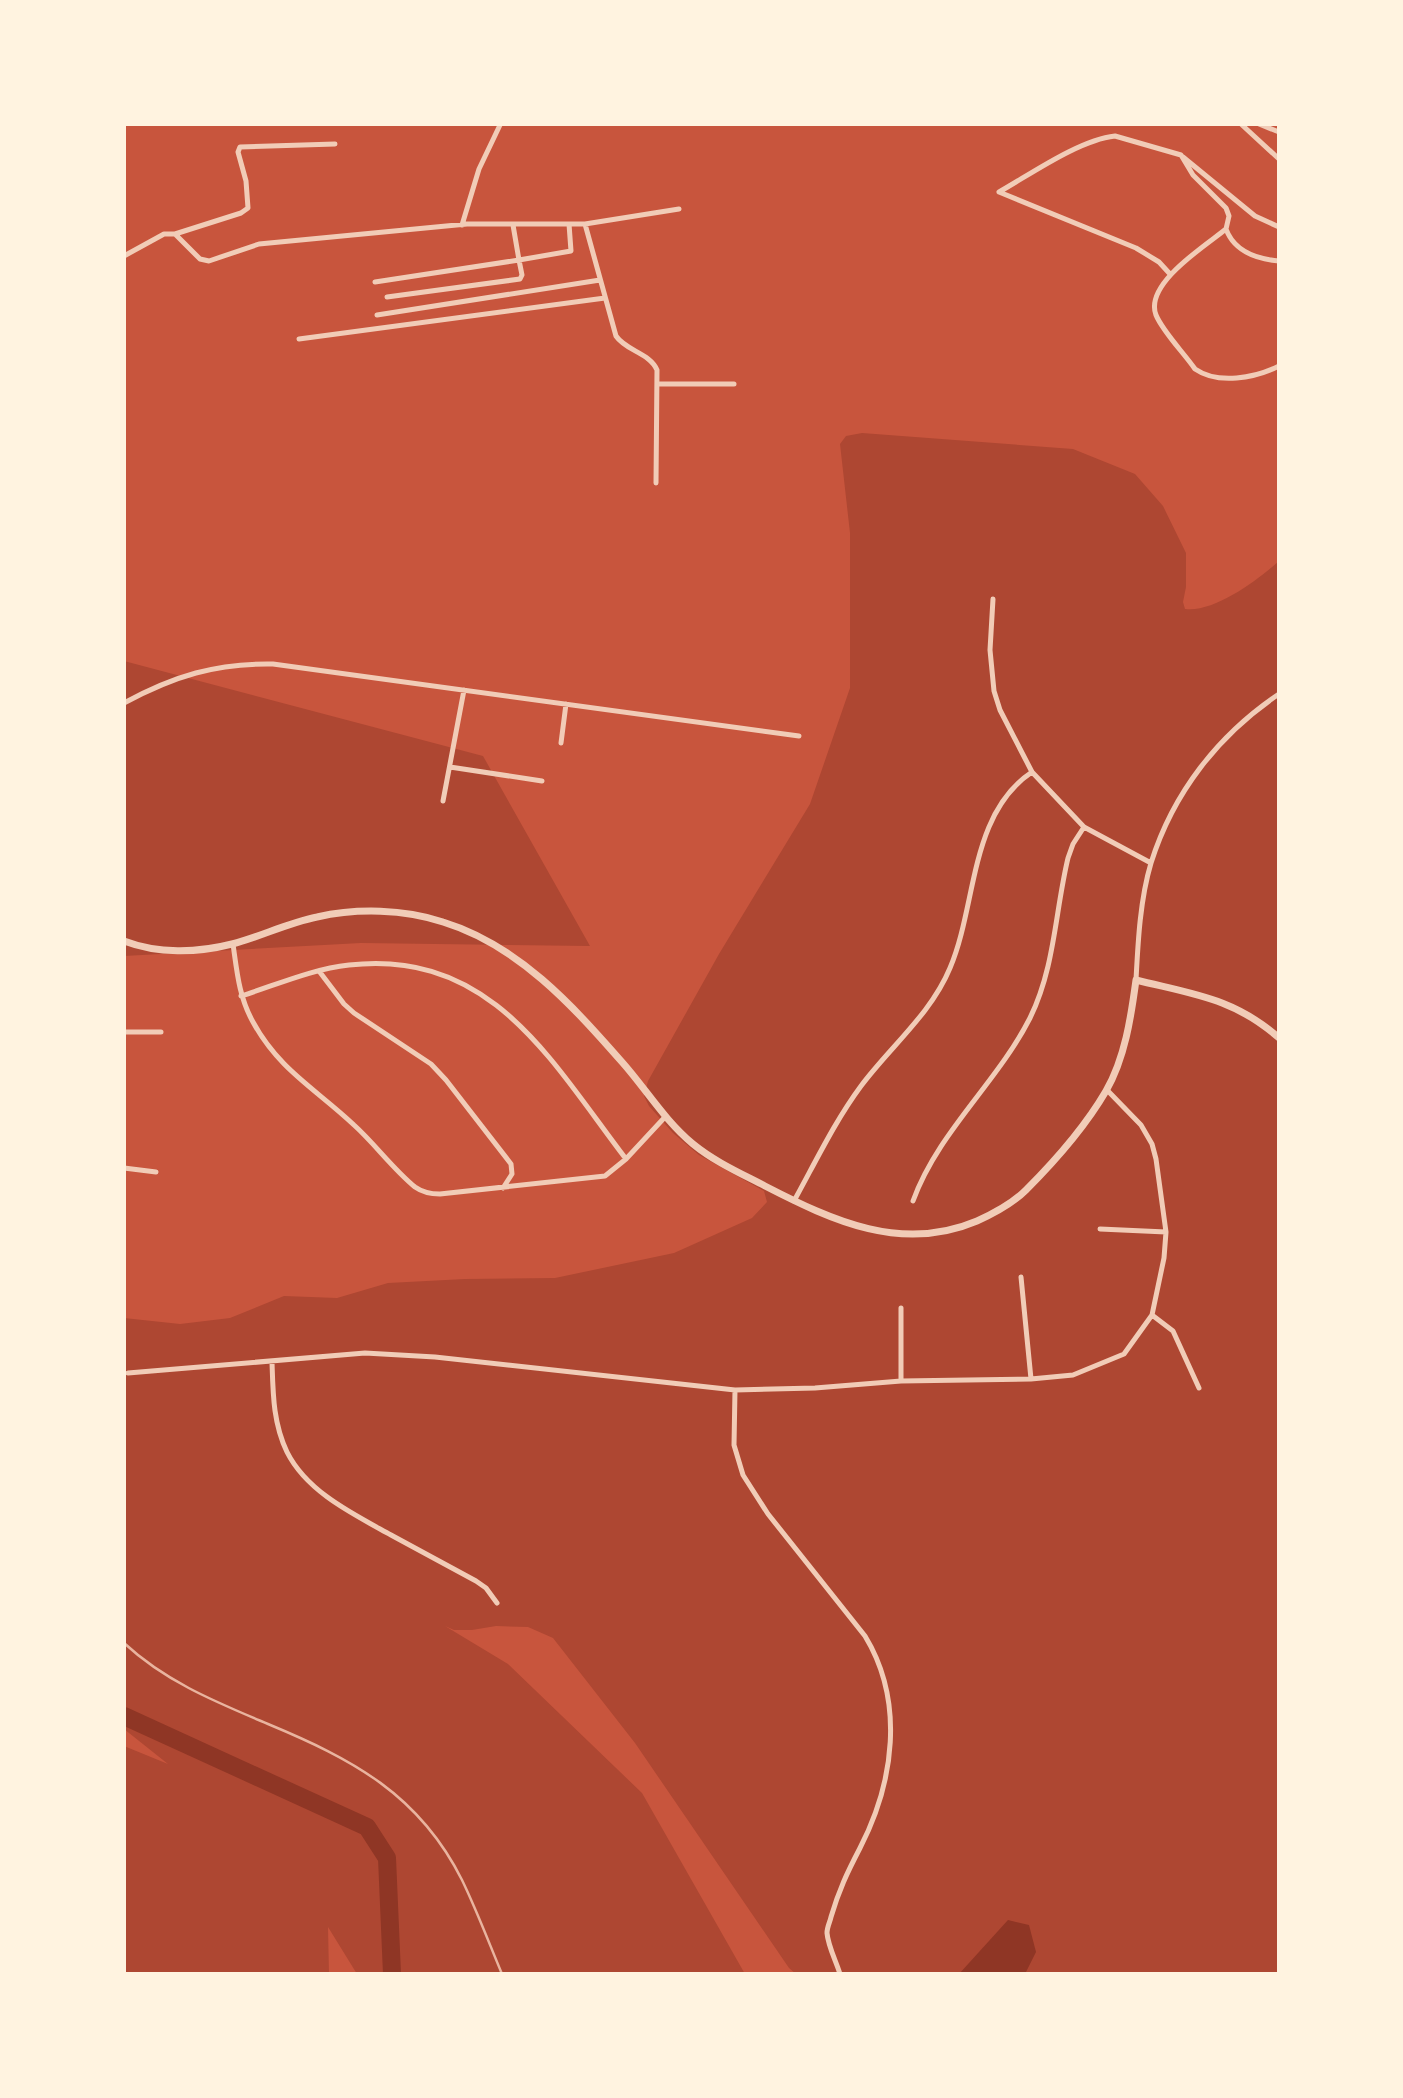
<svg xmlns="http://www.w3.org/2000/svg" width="1403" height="2098" font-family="'Noto Sans',sans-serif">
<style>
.green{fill:#ae4732}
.water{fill:#8f3625}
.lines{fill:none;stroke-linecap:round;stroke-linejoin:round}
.river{stroke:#8f3625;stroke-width:18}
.minor{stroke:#f1ccb7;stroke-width:5}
.tertiary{stroke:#f1ccb7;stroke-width:7}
.rail{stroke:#e9b49f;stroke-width:2.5}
</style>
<rect width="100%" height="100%" fill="#c8553d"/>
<path class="green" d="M862 433 1073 449 1135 474 1163 506 1186 553V587L1183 602 1185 609C1214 613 1258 580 1279 561V1974H796L789 1968 635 1743 553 1638 528 1627 496 1626 472 1630H454L445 1626 508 1664 642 1793 745 1974H357L328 1927 329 1974H124V1746L168 1764 124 1729V1318L180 1324 230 1318 284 1296 337 1298 388 1283 465 1279 555 1278 674 1253 752 1218 767 1202 764 1191 699 1155 673 1133 649 1106 644 1096 648 1081 719 954 810 804 850 688V533L840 444 846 436Z
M124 661 483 756 590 946 361 943 124 956Z"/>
<path class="water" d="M1008 1920 1029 1925 1036 1952 1025 1974H959Z"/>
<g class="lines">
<path class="river" d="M124 1716 367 1827 387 1858 392 1974"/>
<path class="minor" d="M1241 124 1279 159
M1259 124 1279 132
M1183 157 1255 216 1279 227
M999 192C1031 174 1079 140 1115 136L1181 155 1193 175 1226 208 1229 216 1226 229C1205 246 1144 284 1156 315 1163 332 1184 353 1195 369 1218 385 1255 378 1279 366
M999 192 1136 248 1159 262 1170 274
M585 224 616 336C626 351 650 353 657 370L656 483
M462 225 479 169 500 125
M1226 229C1234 251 1257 259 1279 261
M175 234 241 213 248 208 246 181 238 152 240 147 335 144
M124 256 164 234H175L200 259 209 261 259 244 467 224H585L679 209
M375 282 519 260 513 225
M387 297 520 279 522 275 519 260 571 251 569 224
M377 315 600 280
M299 339 605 298
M657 384H734
M993 599 990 650 994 691 1000 710 1032 772 1084 827 1151 863
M124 703C174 676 216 663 273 664L799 736
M561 743 566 704
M450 767 542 781
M443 801 464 690
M233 944C237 972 239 997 253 1022 279 1070 316 1089 354 1125 375 1144 393 1169 415 1187 422 1192 431 1194 440 1194L605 1176 626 1159 665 1117
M319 971 344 1004 354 1013 431 1064 446 1080 511 1164 512 1174 503 1188
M1136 980C1138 942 1140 900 1151 863 1173 793 1218 735 1279 694
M241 996C276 985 312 969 349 965 492 949 551 1061 626 1159
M124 1032H161
M124 1168 156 1172
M794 1201C815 1163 835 1121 861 1086 890 1047 931 1014 950 968 977 905 969 814 1032 772
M913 1201C938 1132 997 1083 1030 1018 1055 967 1055 912 1068 858L1073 844 1084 827
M1100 1229 1166 1232
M1021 1277 1031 1379
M901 1308V1381
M1152 1315 1173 1331 1199 1388
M272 1362C273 1393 273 1423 287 1452 307 1492 353 1514 391 1535 419 1550 448 1566 476 1581L486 1588 497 1603
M128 1373 365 1353 435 1357 735 1390
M840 1974C836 1961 828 1946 827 1933 827 1927 830 1922 831 1917 839 1890 847 1873 860 1848 894 1782 905 1702 865 1636L768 1514 743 1475 734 1445 735 1390 815 1388 901 1381 1031 1379 1073 1375 1124 1354 1152 1315 1164 1258 1166 1232 1156 1159 1152 1144 1141 1125 1107 1090"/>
<path class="tertiary" d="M124 941C158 954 197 953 232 944 260 937 287 923 317 917 357 908 404 909 443 922 518 945 572 1005 622 1062 646 1089 665 1121 693 1144 715 1162 740 1173 765 1186 833 1221 902 1253 977 1221 995 1213 1012 1204 1026 1190 1055 1161 1085 1127 1106 1091 1125 1058 1131 1017 1136 980 1192 994 1234 998 1279 1038"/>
<path class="rail" d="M124 1643C166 1682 216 1702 268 1724 352 1759 419 1794 462 1880 477 1911 489 1943 502 1974"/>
</g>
<rect width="1403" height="2098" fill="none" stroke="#fff3e0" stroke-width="252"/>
</svg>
